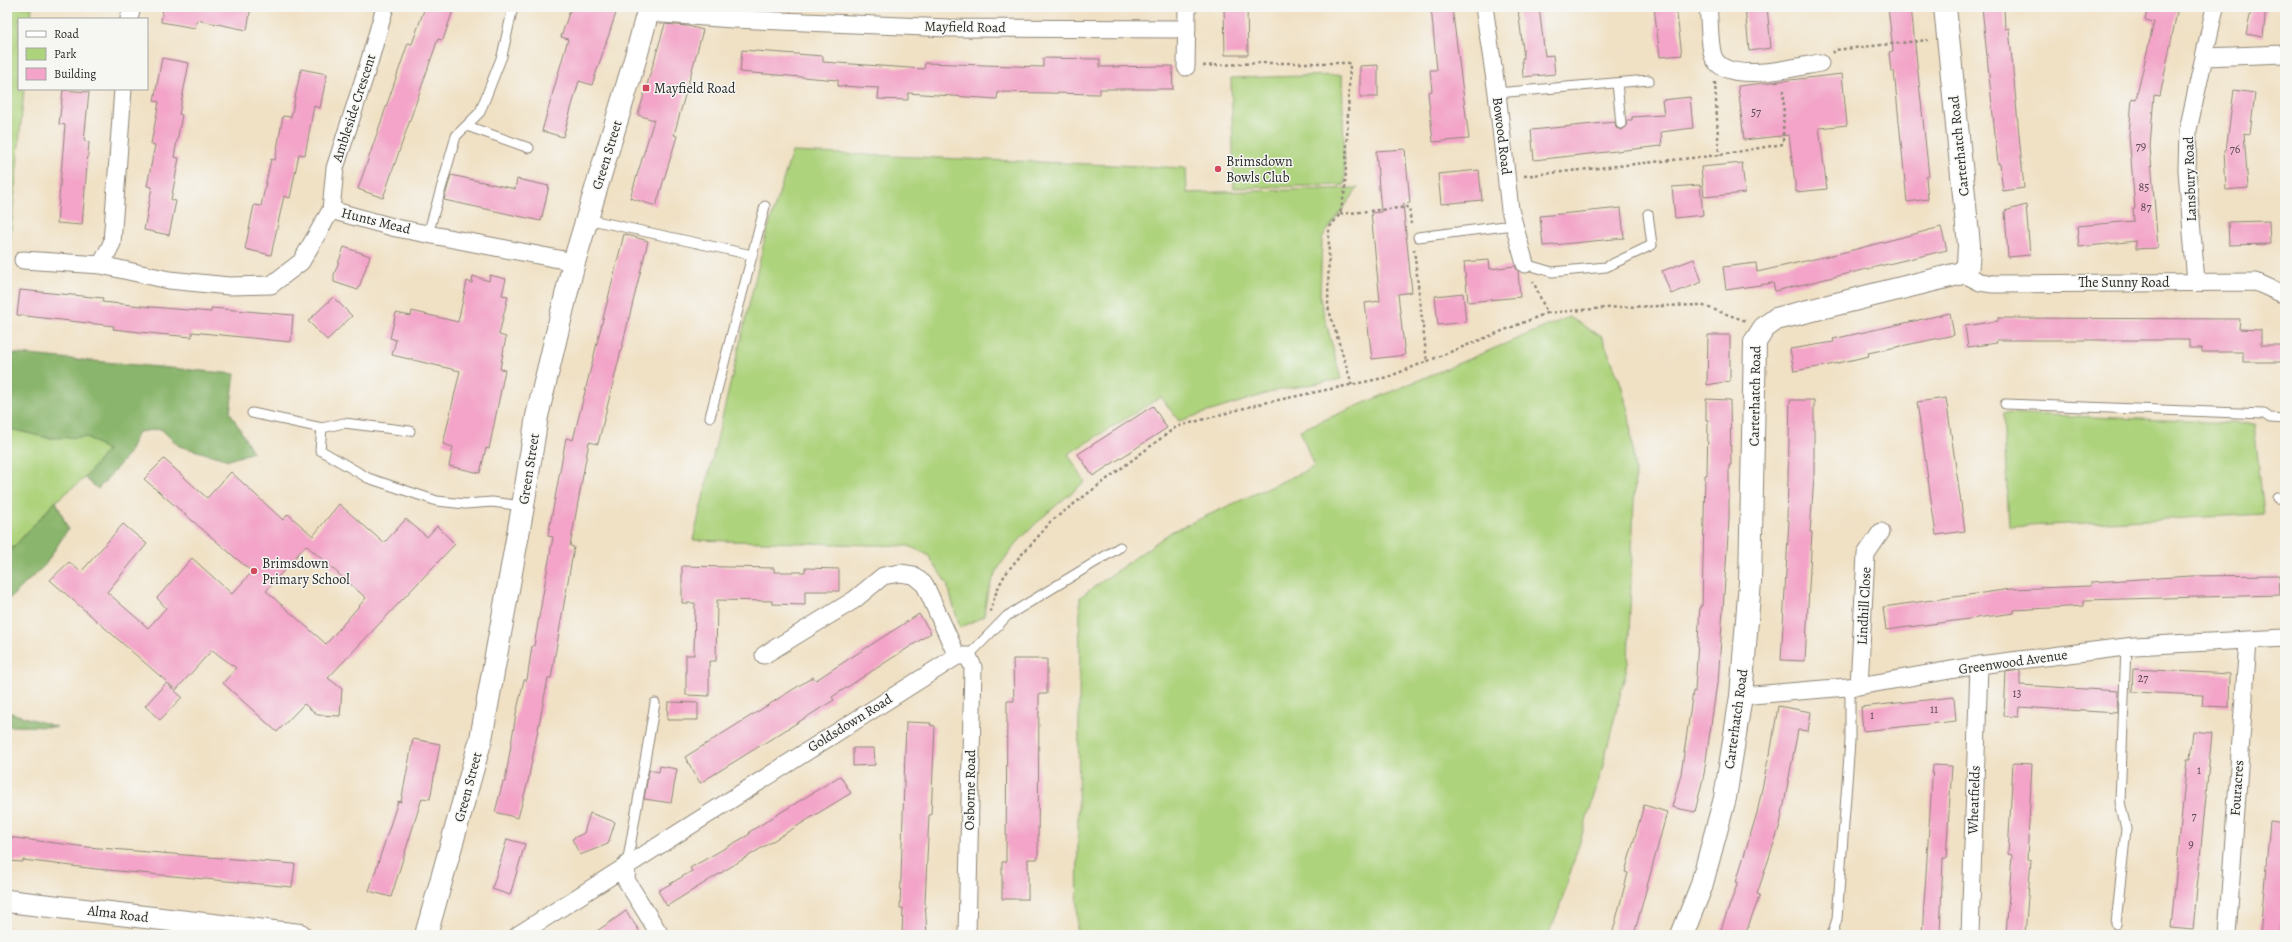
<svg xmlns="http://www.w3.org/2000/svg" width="2292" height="942" font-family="Alegreya,serif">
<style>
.green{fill:#aed37d;stroke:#6c7f54}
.forest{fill:#8ab56c;stroke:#5a704c}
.building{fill:#f3a4c8;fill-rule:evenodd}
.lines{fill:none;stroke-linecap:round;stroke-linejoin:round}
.service-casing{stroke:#8e8678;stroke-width:11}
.minor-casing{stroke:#8e8678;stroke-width:19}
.tertiary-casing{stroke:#8e8678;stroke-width:24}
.path{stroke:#8e8678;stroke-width:2.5;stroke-dasharray:3 3;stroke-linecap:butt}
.service{stroke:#fff;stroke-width:9}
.minor{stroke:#fff;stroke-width:17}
.tertiary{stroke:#fff;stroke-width:22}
.poi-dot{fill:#d1495b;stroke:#f6f6f2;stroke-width:1.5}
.labels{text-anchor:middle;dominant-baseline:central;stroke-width:3;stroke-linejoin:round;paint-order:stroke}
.number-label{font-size:12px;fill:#5d4952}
.street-label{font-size:14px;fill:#2b2b2b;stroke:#f6f6f2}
.poi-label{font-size:14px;fill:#2b2b2b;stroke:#f6f6f2;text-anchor:start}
</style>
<rect width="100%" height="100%" fill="#f6f6f2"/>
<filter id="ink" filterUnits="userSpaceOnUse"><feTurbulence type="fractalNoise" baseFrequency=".025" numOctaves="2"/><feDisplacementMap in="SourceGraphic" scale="8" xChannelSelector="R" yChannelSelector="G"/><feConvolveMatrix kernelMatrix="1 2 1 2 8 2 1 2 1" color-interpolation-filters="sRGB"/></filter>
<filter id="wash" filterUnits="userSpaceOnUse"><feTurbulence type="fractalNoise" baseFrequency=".012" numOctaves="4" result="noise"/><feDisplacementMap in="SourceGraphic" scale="16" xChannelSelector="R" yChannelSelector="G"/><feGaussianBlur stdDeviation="0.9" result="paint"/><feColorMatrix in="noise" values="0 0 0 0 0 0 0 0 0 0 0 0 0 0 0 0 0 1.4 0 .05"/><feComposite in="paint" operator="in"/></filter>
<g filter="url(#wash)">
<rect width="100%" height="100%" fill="#f0e1c5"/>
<path class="green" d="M7 7H32L31 19H19V89H24L7 277Z
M1342 75 1345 185 1234 188 1231 78Z
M792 152 1186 168 1187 193 1358 188 1322 238 1320 299 1341 379 1275 391 1179 421 1161 397 1068 454 1085 482C1051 509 1000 549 988 592 986 599 985 608 984 616L960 628 947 584 928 555 909 546 693 540 765 238Z
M1569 317 1602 337 1621 384 1629 415 1635 473 1628 663 1601 773 1559 909 1548 935H1077L1080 597 1171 532 1314 467 1300 430Z
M2003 413 2254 424 2264 514 2009 527Z
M7 428 48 438 87 437 107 450 85 478 56 501 7 554Z"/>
<path class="forest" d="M7 353 235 374 230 412 253 452 229 460 179 446 161 429 138 432 128 455 98 489 85 478 107 450 87 437 48 438 7 428Z
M56 501 68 529 45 565 7 601V554Z
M7 712H8L57 727 7 726Z"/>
<g id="blocks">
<path class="building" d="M163 7H251L247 30 197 20 195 28 161 22Z
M425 7H454L443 40 438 39 383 198 358 189 408 43 412 44Z
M571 7H618L592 85 579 81 563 137 542 131 568 39 561 37Z
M1224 7H1247L1248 55H1225Z
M1431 7H1452L1469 139 1433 142 1428 92 1432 91 1430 70H1437Z
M1539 7 1545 56 1553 55 1555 74 1523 77 1522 58H1524L1518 9Z
M1654 7H1676L1682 55 1660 57Z
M1745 7H1767L1771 48 1749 51Z
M1888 7H1911L1929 176 1926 177 1928 199 1907 202 1894 71H1891L1889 52 1893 51Z
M1982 7H2004L2005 29 2009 28 2024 188 2003 191 2000 164H1998Z
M2148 7H2178L2160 96 2154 95 2150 147 2158 248 2136 249V241L2079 247 2077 226 2134 221 2133 208H2135L2129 135 2132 98 2136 99 2154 22 2145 20Z
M2252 7H2266L2263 37 2246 34Z
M665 24 688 26 703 30 674 135 677 136 656 206 630 198 654 120 638 115Z
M742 50 823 56V62L924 69 925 63 1043 67V58L1100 59V67L1172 66 1173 89H1100V94L998 92 997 99 908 93V100L878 99 879 88 838 86V80L740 72Z
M162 58 189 63 179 114 182 115 174 157 179 158 171 200 176 201 169 235 144 230 152 187 147 186 155 145 151 144 159 102 154 101Z
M1378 65V97H1360V66Z
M301 69 327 74 320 108 314 106 305 155 299 154 290 198 284 196 271 255 245 249 254 205 261 206 271 159 275 160 283 116 291 117Z
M1842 74 1847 125 1819 128 1827 189 1796 192 1789 135 1744 140 1738 86Z
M63 90 89 92 84 141 89 142 82 225 57 223 65 125 59 124Z
M2234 90 2255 93 2250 134 2244 133 2248 188 2226 190 2224 150H2226Z
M1690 97 1693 128 1661 132 1662 146 1534 160 1531 130 1615 122 1616 128 1622 130 1626 127 1627 120H1632V117L1664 115 1662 100Z
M1405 149 1410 203 1403 204 1412 292 1398 294 1405 355 1372 359 1365 303 1380 301 1371 213 1381 212 1376 151Z
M1742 163 1745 193 1704 197 1701 167Z
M1479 170 1482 200 1441 204 1438 174Z
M451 175 515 189 517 179 549 186 541 221 444 200Z
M1700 185 1703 215 1675 218 1672 187Z
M2026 205 2030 255 2008 257 2005 211Z
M1621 208 1624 238 1543 246 1540 216Z
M2269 221 2270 244 2229 245 2228 222Z
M1941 227 1947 250 1775 291 1773 283 1726 290 1723 267 1756 263 1757 272 1845 252Z
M624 234 648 241 598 444 589 442 570 546 574 547 551 678H548L528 781 518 818 495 812 503 782H505L516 714 524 680H527L532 646H534L553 537 548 536 566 438 573 440Z
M344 247 370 256 358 290 334 282V275Z
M1694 259 1702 282 1671 294 1662 271Z
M1489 260 1490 269 1515 266 1518 271 1520 297 1468 302 1464 262Z
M490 275 506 279 502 295 508 296 499 335 506 337 500 369 505 370 489 449 486 448 480 473 449 466 453 447 443 444 460 371 392 355 396 340 390 338 396 313 411 316 412 311 458 322 467 281 472 283 473 276 489 281Z
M20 290 103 298 102 302 152 307 211 312V308L293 315 291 342 192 332V337L158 334 113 329 114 326 17 315Z
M1463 293 1466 322 1438 325 1435 296Z
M333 297 352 316 327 340 308 321Z
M1950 313 1954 335 1868 353 1869 356 1825 366 1794 371 1790 349 1834 342 1833 339Z
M1998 318 2240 319 2239 329 2261 330V345H2285V362H2243V352H2202V348H2189V340H1996L1997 343 1968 347 1965 326 1998 321Z
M1708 335H1730V381L1707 385Z
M1946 398 1965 531 1936 535 1917 402Z
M1706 399 1730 400 1731 465H1729V520L1718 683H1717L1704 774 1695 812 1672 807 1681 774 1693 691 1695 692 1700 606H1702L1705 475H1707L1708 420H1706Z
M1790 400H1814V477L1810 532H1812L1805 661 1781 660 1789 520H1787Z
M1153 406 1167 428 1093 476 1078 454Z
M164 459 207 498 231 472 283 520 288 514 313 536 339 504 384 543 406 519 427 537 437 526 455 544 328 678 342 689 340 716 318 715 304 704 277 732 223 683 236 668 212 650 176 690 50 580 69 562 81 572 123 524 147 544 107 592 148 628 166 608 157 598 192 558 232 594 252 572 144 479ZM306 545 366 598 326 644 266 591Z
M682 566 774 568V572H805V568L839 569V591H805V605L772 604V601L717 600 716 661H709V696L686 695V655H694L695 603H682Z
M2279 575 2280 595 2084 600V606L2014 610V613L1886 630 1883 607 2011 589 2091 586V582L2191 576Z
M919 614 931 633 832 697 834 700 700 783 685 757 813 677 816 680Z
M1013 659H1047V694H1039L1038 859H1028V899H1002V862H1006L1007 701H1014Z
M2133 669 2230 674 2229 707 2202 706 2203 695 2132 692Z
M2020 670V685L2118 691 2117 713 2019 707 2018 717 2004 716 2006 672Z
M166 683 182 697 160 720 145 706Z
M1954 697 1956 721 1863 731 1861 707Z
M668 702 698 703V720H667Z
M1778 706 1811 712 1808 731 1798 730 1780 825 1757 894 1760 895 1745 935H1719L1738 882H1736L1757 813 1769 755H1770Z
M906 722 931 723 930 725 935 726 931 815H929L925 902 927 935H902L903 908H900Z
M2193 731 2212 733 2193 930 2171 928 2187 759H2190Z
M413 739 440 744 430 799 422 798 391 897 369 891 398 801 401 802Z
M853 748H874L875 765 853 766Z
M2013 763 2032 764 2027 859 2031 860 2025 935H2006L2012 855 2008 854Z
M1933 765 1952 766 1946 858H1943L1940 935H1922Z
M660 766 677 769 671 803 644 799 649 770 659 772Z
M840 776 851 793 667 906 658 891 692 871 690 868 750 834 749 832Z
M1644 805 1667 812 1634 935H1612L1628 873 1625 872Z
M590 813 615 822 608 844 580 855 572 839 584 833Z
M2270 821 2285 823V893L2281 935H2260Z
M7 837 87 847 295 864 292 887 96 869 23 860V862L7 861Z
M507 839 525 844 510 895 492 889Z
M626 911 642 935H591L619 916Z"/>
</g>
</g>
<g filter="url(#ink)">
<use href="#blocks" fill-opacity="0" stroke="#8e8678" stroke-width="1"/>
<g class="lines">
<defs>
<path id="service" d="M1617 83 1621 124
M1497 93 1649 80
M467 126 529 148
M587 219 752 255
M428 234 456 136 480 112 502 56 513 7
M1418 237 1513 225
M1525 264 1552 272 1606 267 1652 245 1648 214
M2005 404 2264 414 2270 418 2285 419
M252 413 322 428 344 423 410 431
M710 417 765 206
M322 428 320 450 368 478 437 501 465 504 492 502 523 506
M2277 498 2285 499
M968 656 1007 616 1120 547
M627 864 655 703
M2116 924 2126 829 2120 802 2126 647
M1832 935 1837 919 1850 741V686"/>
<path id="minor" d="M1484 7 1497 93 1510 210 1525 264
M1708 7C1710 21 1709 44 1713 56 1724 86 1796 67 1820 63
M648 13 733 19 949 28 1187 29
M129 19 132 7
M2205 57 2285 54
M1186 67 1187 7
M331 210 335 168 368 66 385 7
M23 260 101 265 169 280 229 286 271 285 301 262 331 210 396 228 574 262
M101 265 112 243 123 89
M1962 273 1980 282 1993 284 2256 282 2285 295
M2196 282 2187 170 2188 130 2215 7
M764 655 854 600 883 576 900 573 913 575 925 585 957 656
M957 656H968L973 667 967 935
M1859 686 1866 554 1881 532
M1741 696 1859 686 1979 665 2134 646 2285 638
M627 864 626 880 660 935
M518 935 957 656
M1970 935 1979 665
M2227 935 2248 641"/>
<path id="tertiary" d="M7 901 300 935
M426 935 481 739 523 506 537 416 574 262 637 53 649 7
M1682 935 1701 887 1725 798 1741 696 1750 582 1755 342 1764 328 1776 319 1962 273 1968 265 1969 245 1945 7"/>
</defs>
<use href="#service" class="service-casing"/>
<use href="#minor" class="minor-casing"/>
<use href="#tertiary" class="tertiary-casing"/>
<path class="path" d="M1832 53 1835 50 1928 40
M1203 66 1259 63H1350L1345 190 1340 214 1329 228 1328 307 1352 385
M1715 82 1719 155
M1524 176 1719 155 1783 144 1784 88
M1340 214 1409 207 1411 224
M1414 249 1427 362
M1547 313 1619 307 1701 305 1746 321
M990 612C993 600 998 586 1005 575 1018 556 1036 541 1050 522L1176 427 1259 404 1388 377 1547 313 1533 281"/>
<use href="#service" class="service"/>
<use href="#minor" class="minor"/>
<use href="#tertiary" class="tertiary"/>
</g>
</g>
<g class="poi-dot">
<rect x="642" y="84" width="8" height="8" rx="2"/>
<circle cx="1218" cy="169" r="4"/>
<circle cx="254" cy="571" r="4"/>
</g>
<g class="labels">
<g class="number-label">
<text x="1756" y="112">57</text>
<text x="2141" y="146">79</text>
<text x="2235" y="149">76</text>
<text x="2144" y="187">85</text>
<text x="2146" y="207">87</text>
<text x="2143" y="678">27</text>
<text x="2017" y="693">13</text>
<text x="1934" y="709">11</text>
<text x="1872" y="715">1</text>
<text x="2199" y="770">1</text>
<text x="2194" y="816">7</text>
<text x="2191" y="844">9</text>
</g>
<g class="street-label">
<text transform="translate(965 27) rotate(1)">Mayfield Road</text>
<text transform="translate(354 108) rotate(-72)">Ambleside Crescent</text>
<text transform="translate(1502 136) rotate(83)">Bowood Road</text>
<text transform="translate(1959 146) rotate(-96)">Carterhatch Road</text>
<text transform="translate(607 155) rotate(-73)">Green Street</text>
<text transform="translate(2190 179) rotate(-92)">Lansbury Road</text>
<text transform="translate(376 221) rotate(14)">Hunts Mead</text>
<text x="2124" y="282">The Sunny Road</text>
<text transform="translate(1755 396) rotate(-89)">Carterhatch Road</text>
<text transform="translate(529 469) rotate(-81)">Green Street</text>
<text transform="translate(1864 606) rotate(-87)">Lindhill Close</text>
<text transform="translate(2013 662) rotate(-8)">Greenwood Avenue</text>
<text transform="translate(1736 719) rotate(-82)">Carterhatch Road</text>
<text transform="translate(850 723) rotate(-32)">Goldsdown Road</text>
<text transform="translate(468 787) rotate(-75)">Green Street</text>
<text transform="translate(2237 788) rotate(-86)">Fouracres</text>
<text transform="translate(970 790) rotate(-89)">Osborne Road</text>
<text transform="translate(1974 800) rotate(-88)">Wheatfields</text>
<text transform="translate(118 914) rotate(7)">Alma Road</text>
</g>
<g class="poi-label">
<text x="654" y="88">Mayfield Road</text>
<text x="1226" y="161">Brimsdown<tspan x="1226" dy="16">Bowls Club</tspan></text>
<text x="262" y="563">Brimsdown<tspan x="262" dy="16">Primary School</tspan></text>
</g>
</g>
<rect width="2292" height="942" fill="none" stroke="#f6f6f2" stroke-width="24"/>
<rect x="18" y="18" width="130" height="72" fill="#f6f6f2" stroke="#a5a5a2"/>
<rect x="26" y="31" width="20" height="6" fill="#ffffff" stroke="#a5a5a2"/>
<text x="54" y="38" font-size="12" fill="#2b2b2b">Road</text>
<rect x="26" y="48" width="20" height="12" fill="#aed37d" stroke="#a5a5a2"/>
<text x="54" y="58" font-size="12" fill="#2b2b2b">Park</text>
<rect x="26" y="68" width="20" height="12" fill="#f3a4c8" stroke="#a5a5a2"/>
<text x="54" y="78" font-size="12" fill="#2b2b2b">Building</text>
</svg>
